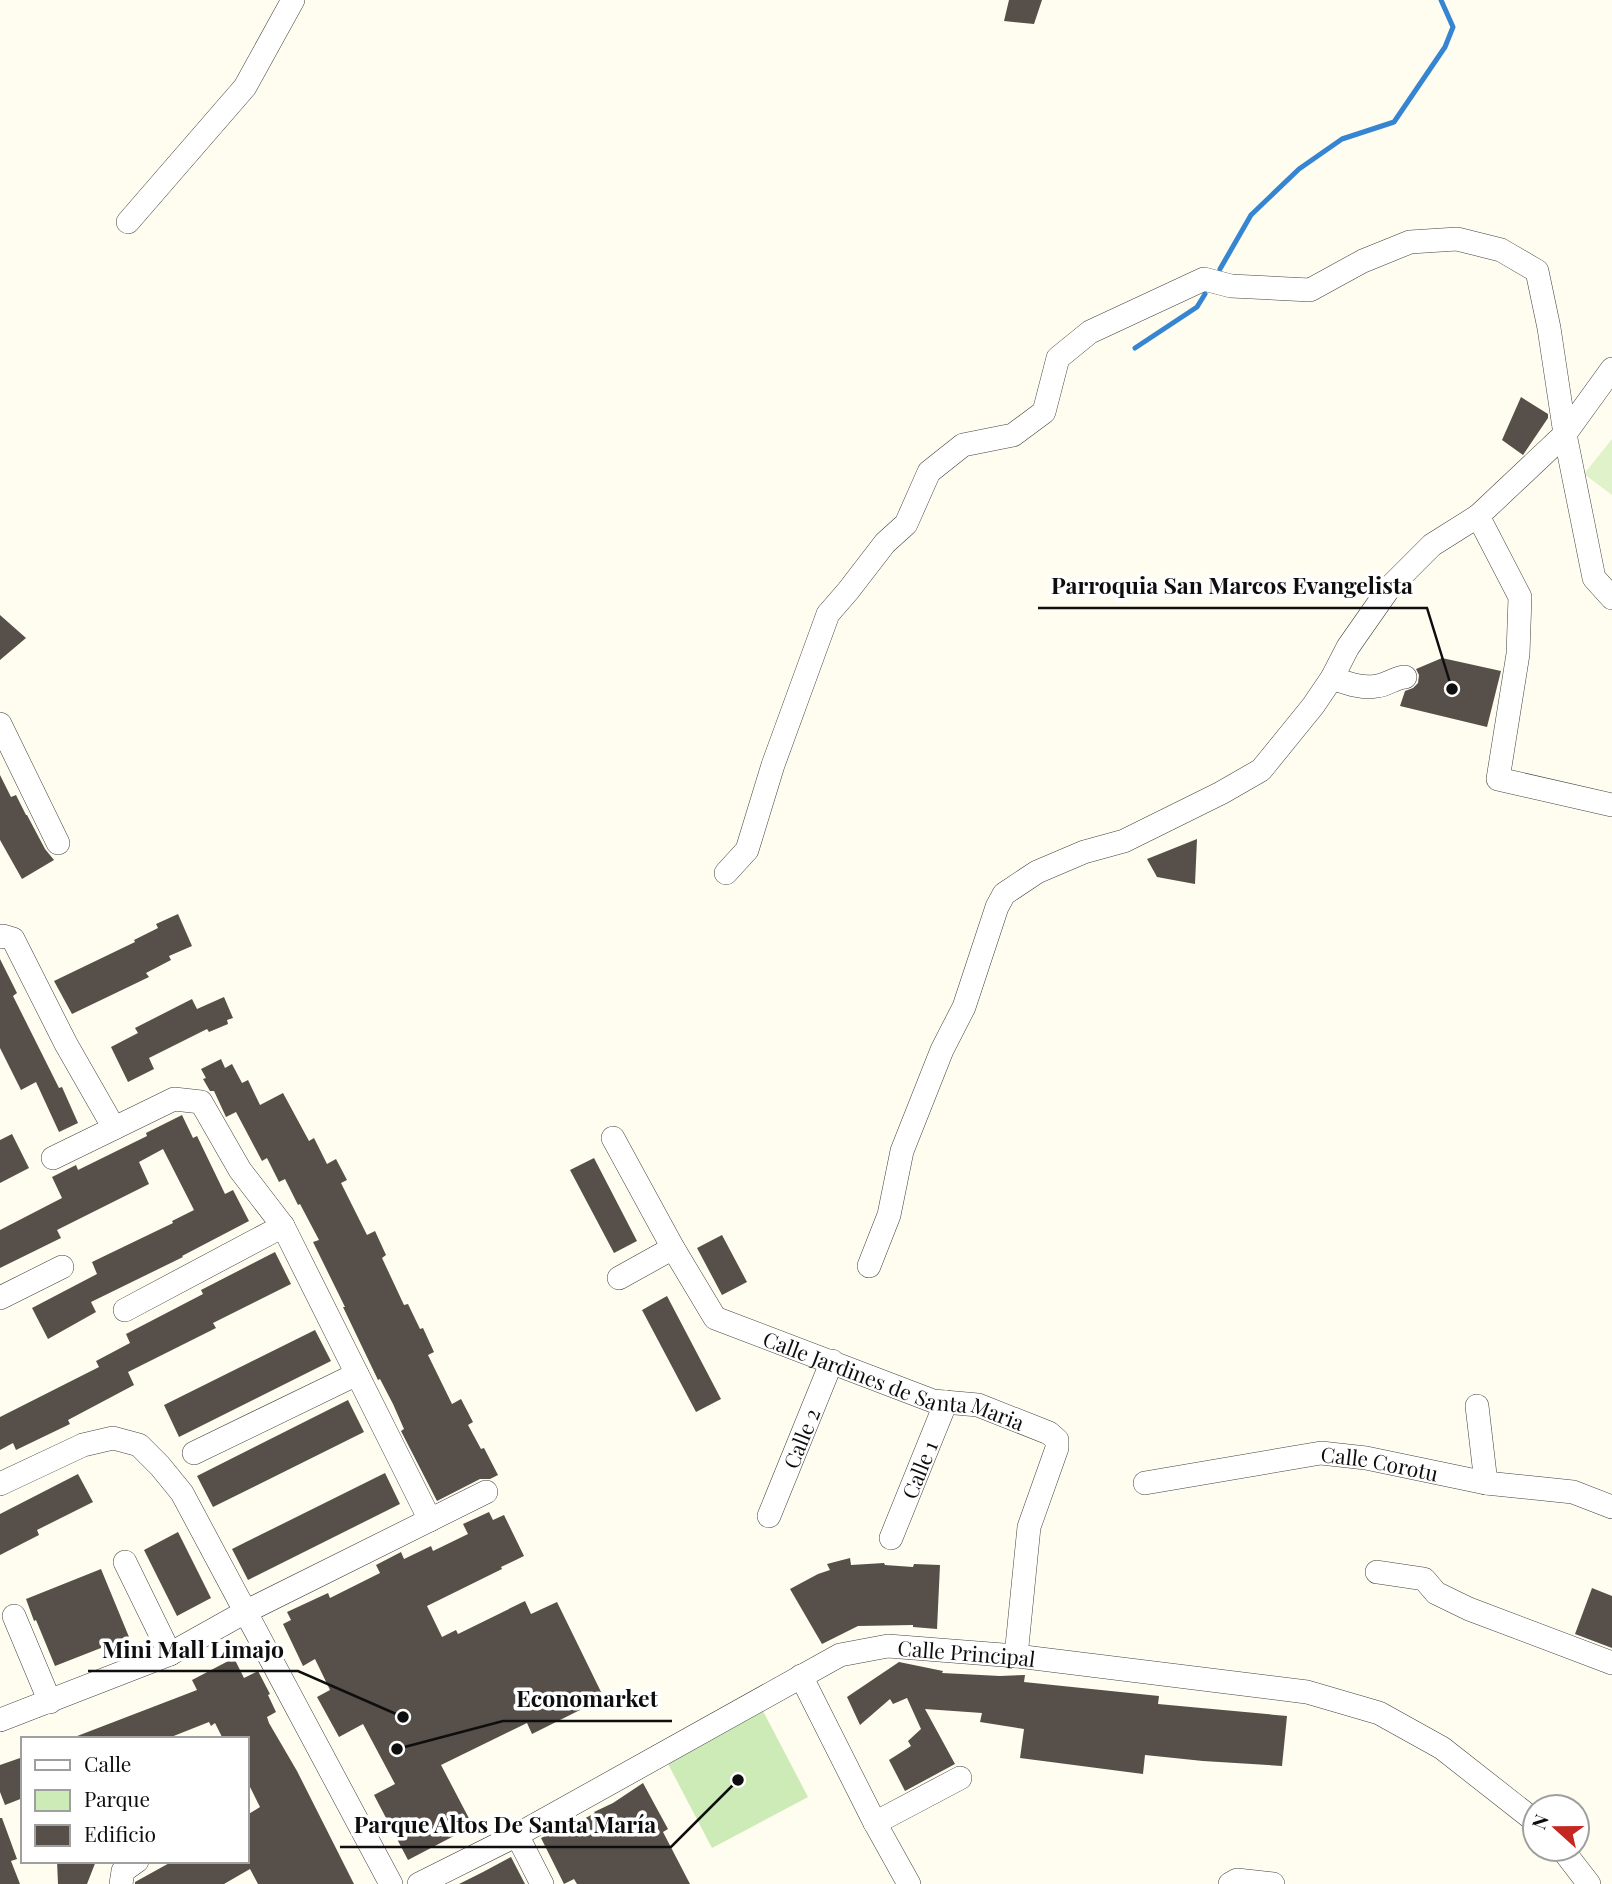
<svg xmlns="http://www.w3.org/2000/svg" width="1612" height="1884" font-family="'Playfair Display',serif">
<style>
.green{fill:#cdebb7}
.pitch{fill:#e0f2c9}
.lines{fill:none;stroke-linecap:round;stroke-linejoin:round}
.stream{stroke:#3685d2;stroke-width:5}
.building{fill:#57504a}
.minor-casing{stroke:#414141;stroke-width:24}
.minor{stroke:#fff;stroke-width:23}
.labels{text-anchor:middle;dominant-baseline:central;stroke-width:7;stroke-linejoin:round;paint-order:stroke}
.street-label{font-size:21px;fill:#0e0e0e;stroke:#fff}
.leader{fill:none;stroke:#0e0e0e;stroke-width:2.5}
.callout-dot{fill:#0e0e0e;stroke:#fff;stroke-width:2.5}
.callout-label{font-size:23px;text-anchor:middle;font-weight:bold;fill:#0e0e0e;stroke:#fff;stroke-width:7;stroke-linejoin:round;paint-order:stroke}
</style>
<rect width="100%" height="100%" fill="#fffdef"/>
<path class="green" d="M763 1711 808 1797 712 1848 667 1762Z"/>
<path class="pitch" d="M1612 439V495L1584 474Z"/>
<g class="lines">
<path class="stream" d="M1220 269 1251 215 1299 169 1342 139 1394 122 1445 47 1453 27 1441 0
M1135 348 1197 307 1205 294"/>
</g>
<path class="building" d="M1009 0H1042L1034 24 1004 21Z
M1521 397 1548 414V418L1523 455 1502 440Z
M0 615 26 638 0 660Z
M1442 658 1501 671 1487 727 1400 706 1405 691 1413 688 1418 683 1419 675 1416 669Z
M0 775 11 797 16 795 26 815H27L45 849 54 860 22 879 0 840Z
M1197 839 1195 884 1157 877 1147 859Z
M178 914 192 946 169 956 171 960 146 973 149 977 72 1014 54 981 135 942 134 940 158 928 156 924Z
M0 959 17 993 13 996 59 1088 62 1087 78 1123 59 1132 36 1082 21 1090 0 1048Z
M224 997 233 1018 227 1020 228 1024 209 1032 207 1029 149 1058 154 1069 128 1082 111 1047 138 1033 135 1028 192 999 197 1009Z
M221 1059 225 1068 232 1064 242 1083 248 1080 260 1105 283 1093 309 1141 314 1138 327 1164 336 1159 347 1180 341 1183 367 1235 375 1231 386 1255 382 1258 404 1305 408 1304 420 1329 423 1328 434 1352 428 1355 452 1404 461 1399 473 1422 468 1425 481 1449 484 1448 498 1475 490 1479H480L437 1501 401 1431 404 1429 393 1404 380 1379 378 1380 343 1307H345L313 1242 319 1240 300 1204 298 1205 285 1179 279 1182 267 1158 262 1161 236 1112 226 1117 214 1091H210L203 1079 206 1078 201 1069Z
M182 1115 193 1138 197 1136 225 1194 233 1190 249 1221 182 1256 183 1257 91 1302 96 1312 48 1339 32 1308 97 1274 92 1262 173 1223 172 1221 194 1210 163 1149 139 1162 149 1184 57 1230 61 1238 0 1268V1230L62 1198 52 1177 76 1165 78 1170 147 1136 146 1133Z
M12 1134 29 1168 0 1183V1140Z
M594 1158 637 1241 614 1253 570 1170Z
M722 1235 747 1282 722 1295 697 1248Z
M275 1252 291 1284 213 1323 216 1328 128 1372 134 1385 68 1420 70 1424 16 1450 13 1443 0 1450V1417L99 1367 96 1361 130 1343 126 1334 203 1294 201 1290Z
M667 1296 721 1399 696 1412 642 1310Z
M315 1330 331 1361 179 1437 164 1405Z
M348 1400 364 1432 213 1507 197 1476Z
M385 1473 400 1504 248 1580 232 1549Z
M78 1474 93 1502 37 1530 39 1535 0 1555V1514Z
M489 1512 493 1520 504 1515 524 1556 501 1567 502 1569 427 1606 442 1637 456 1630 458 1634 525 1601 531 1614 557 1602 604 1698 532 1734 527 1723 441 1765 473 1826 408 1860 374 1795 395 1784 363 1724 339 1737 317 1697 330 1690 315 1659 303 1666 283 1624 291 1620 287 1612 328 1593 330 1598 380 1573 376 1565 401 1552 404 1559 431 1546 433 1551 468 1534 463 1524Z
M178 1532 211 1598 177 1616 144 1550Z
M850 1558 851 1565 884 1563 885 1565 913 1567 914 1564 940 1565 937 1629 913 1627V1625L858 1626 822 1644 790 1589 818 1574 830 1570 827 1564Z
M101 1569 129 1637 55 1666 36 1620 34 1621 26 1599Z
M1592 1588 1612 1596V1648L1575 1634Z
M234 1658 244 1678 258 1671 270 1694 268 1695 276 1712 267 1717 269 1723 297 1771 354 1884H258L250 1869 224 1884H135V1882L173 1861H247V1815L260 1807 247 1781V1739H223L215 1723 211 1726 209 1722 166 1739 72 1738 197 1690 192 1680Z
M899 1662 943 1671 942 1673 1000 1676 1025 1675 1024 1682 1159 1696 1158 1704 1287 1716 1282 1766 1203 1761 1145 1755 1143 1774 1020 1758 1024 1729 980 1722 982 1713 925 1709 955 1764 905 1791 889 1760 911 1746 908 1741 921 1729 907 1698 893 1704 890 1699 860 1725 847 1697Z
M23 1757V1798L5 1805 0 1792V1765Z
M643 1783 668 1829 663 1832 690 1884H577L574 1879 564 1884 541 1838 556 1831 557 1833 595 1813 594 1812 613 1803Z
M0 1818H2L17 1859 11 1861 20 1884H0Z
M511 1857 525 1884H459L483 1872Z
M57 1861H96L87 1884H58Z"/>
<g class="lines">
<defs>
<g id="minor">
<path d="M128 222 245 87 293 0"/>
<path d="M1478 516 1520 597 1518 654 1498 779 1612 805"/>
<path d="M1332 678C1347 683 1362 689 1377 686 1387 685 1394 678 1405 677"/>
<path d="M0 724 58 843"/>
<path d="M726 873 747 850 773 765 828 614 848 591 885 543 906 524 929 472 963 445 1013 435 1044 412 1058 358 1090 332 1204 279 1231 286 1310 290 1363 261 1410 242 1457 239 1501 250 1537 271 1549 328 1565 434 1594 578 1612 598"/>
<path d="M0 937 3 936 13 939 66 1044 114 1128"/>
<path id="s1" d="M613 1138 673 1248 715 1318 933 1401 978 1405 1049 1433 1057 1440V1448L1029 1527 1016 1656"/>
<path d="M53 1158 174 1099 201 1102 240 1170 283 1226 430 1520"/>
<path d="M869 1266 889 1215 902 1151 942 1050 964 1007 997 907 1004 894 1037 872 1084 852 1124 841 1221 793 1261 770 1313 706 1332 678 1348 647 1390 587 1432 545 1478 516 1565 434 1612 369"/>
<path d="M619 1278 673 1248"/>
<path d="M0 1298 62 1267"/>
<path d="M125 1310 283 1226"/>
<path d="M1477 1406 1486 1483"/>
<path d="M194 1453 357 1374"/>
<path id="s2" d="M1145 1483 1321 1453 1366 1458 1486 1483 1573 1492 1612 1507"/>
<path d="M0 1484 83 1445 113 1438 139 1445 160 1466 182 1493 391 1884"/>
<path id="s3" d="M769 1516 832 1361"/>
<path id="s4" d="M891 1538 946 1402"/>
<path d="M125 1562 170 1654"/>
<path d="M1377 1572 1424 1579 1436 1593 1469 1609 1612 1663"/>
<path d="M14 1616 50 1702"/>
<path d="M801 1676 875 1823 909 1884"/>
<path d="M0 1720 170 1654 245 1612 486 1492"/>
<path d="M875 1823 960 1778"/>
<path d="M517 1835 542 1884"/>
<path d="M1562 1849 1589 1884"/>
<path d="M121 1884 123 1871 137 1861"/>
<path id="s5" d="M419 1884 517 1835 840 1655 888 1646 1016 1656 1307 1692 1379 1713 1442 1748 1535 1821"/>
<path d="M1230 1884 1237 1880 1273 1884"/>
</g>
</defs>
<use href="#minor" class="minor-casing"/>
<use href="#minor" class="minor"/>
</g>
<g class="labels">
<g class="street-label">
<text stroke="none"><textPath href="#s1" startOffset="397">Calle Jardines de Santa Maria</textPath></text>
<text stroke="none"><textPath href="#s3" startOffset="84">Calle 2</textPath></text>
<text stroke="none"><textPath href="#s2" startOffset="238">Calle Corotu</textPath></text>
<text stroke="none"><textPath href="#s4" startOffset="74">Calle 1</textPath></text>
<text stroke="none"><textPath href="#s5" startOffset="607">Calle Principal</textPath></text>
</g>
</g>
<path class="leader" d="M1452 689L1427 608H1038M403 1717L298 1671H88M397 1749L503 1721H672M738 1780L671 1847H340"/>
<g class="callout-dot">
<circle cx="1452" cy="689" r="7"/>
<circle cx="403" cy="1717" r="7"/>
<circle cx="397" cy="1749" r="7"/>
<circle cx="738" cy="1780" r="7"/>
</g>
<g class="callout-label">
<text x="1232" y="594">Parroquia San Marcos Evangelista</text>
<text x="193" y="1658">Mini Mall Limajo</text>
<text x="587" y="1707">Economarket</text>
<text x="505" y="1833">Parque Altos De Santa María</text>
</g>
<rect x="21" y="1737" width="228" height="126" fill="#ffffff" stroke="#9f9f9f" stroke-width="2"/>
<rect x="35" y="1760" width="35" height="10" fill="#ffffff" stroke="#9f9f9f" stroke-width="2"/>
<text x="84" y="1772" font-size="21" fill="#0e0e0e">Calle</text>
<rect x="35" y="1790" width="35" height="21" fill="#cdebb7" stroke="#9f9f9f" stroke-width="2"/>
<text x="84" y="1807" font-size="21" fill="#0e0e0e">Parque</text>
<rect x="35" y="1825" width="35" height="21" fill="#57504a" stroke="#9f9f9f" stroke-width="2"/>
<text x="84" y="1842" font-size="21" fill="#0e0e0e">Edificio</text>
<g transform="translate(1556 1828) rotate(291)"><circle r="33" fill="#ffffff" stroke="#9f9f9f" stroke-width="2"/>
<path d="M0-5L12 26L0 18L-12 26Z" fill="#c42821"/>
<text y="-10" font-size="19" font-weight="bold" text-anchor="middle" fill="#0e0e0e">N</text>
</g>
</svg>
